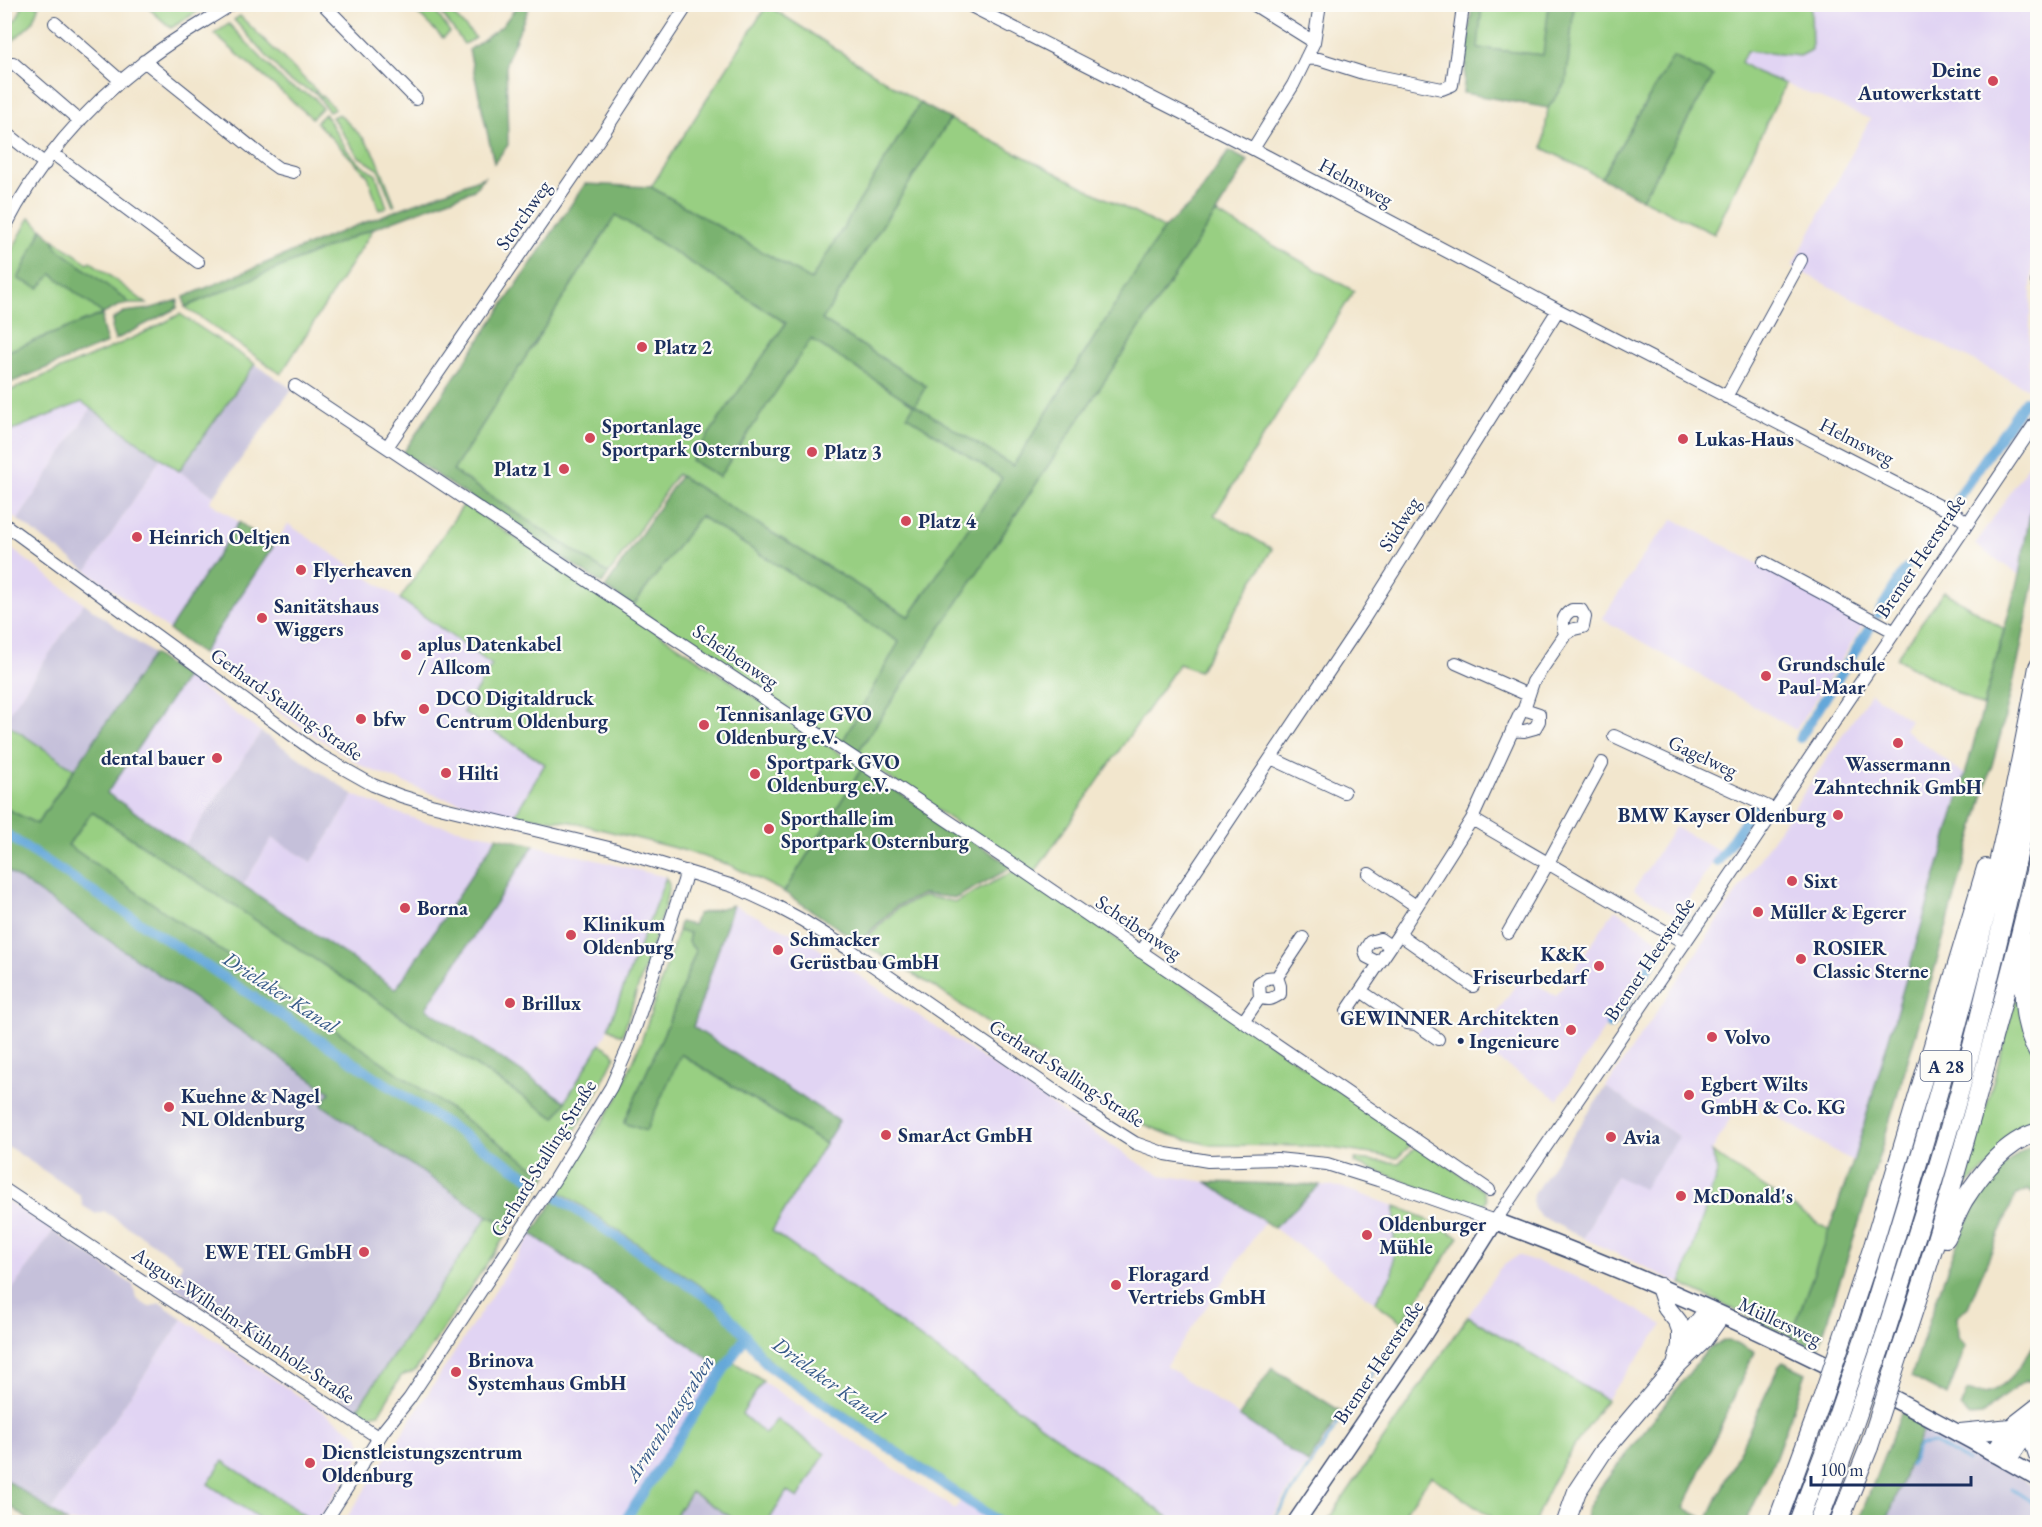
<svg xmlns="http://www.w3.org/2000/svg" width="2042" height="1527" font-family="'EB Garamond',serif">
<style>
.built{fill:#e1d4f3}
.industrial{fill:#c5c0da}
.green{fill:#98cf82;stroke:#5a7f70;stroke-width:1.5}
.forest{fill:#7ab270;stroke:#4a7067;stroke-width:1.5}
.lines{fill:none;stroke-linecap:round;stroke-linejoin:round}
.stream{stroke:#64a7d9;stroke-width:3}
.canal{stroke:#64a7d9;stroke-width:10}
.minor-casing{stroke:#3b4a6f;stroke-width:14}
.major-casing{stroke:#3b4a6f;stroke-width:19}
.highway-casing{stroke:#3b4a6f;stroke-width:20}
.minor{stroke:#fff;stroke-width:12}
.major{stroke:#fff;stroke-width:16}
.highway{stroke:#fff;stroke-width:18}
.highway-bridge-casing{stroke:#3b4a6f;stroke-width:20;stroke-linecap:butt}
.highway-bridge{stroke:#fff;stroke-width:18}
.poi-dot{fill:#d1495b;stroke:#fdfcf7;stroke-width:2}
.labels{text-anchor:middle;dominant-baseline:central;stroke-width:4.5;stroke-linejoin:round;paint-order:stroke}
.shield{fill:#fdfcf7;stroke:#5f6c8c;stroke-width:1.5}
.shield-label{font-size:18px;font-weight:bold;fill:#1b2f5e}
.poi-label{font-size:20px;font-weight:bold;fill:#1b2f5e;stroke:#fdfcf7;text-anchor:start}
.street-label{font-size:20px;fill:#1b2f5e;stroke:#fdfcf7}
.water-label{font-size:21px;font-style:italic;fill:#355989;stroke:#fdfcf7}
</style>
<rect width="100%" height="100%" fill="#fdfcf7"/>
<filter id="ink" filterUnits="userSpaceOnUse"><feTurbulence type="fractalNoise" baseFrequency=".0167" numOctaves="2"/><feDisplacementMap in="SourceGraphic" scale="12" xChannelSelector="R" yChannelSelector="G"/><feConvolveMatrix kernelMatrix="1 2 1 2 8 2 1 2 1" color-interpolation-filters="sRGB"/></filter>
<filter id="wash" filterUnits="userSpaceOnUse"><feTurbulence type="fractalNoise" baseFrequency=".008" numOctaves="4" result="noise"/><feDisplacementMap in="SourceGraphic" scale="24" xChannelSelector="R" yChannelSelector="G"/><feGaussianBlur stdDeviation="1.35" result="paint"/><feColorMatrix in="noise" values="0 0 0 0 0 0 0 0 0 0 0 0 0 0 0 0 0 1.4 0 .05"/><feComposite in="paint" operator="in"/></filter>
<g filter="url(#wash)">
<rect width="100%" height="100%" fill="#f2e6cd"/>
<path class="built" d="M1811 5H2037V106L2028 389 1792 267 1870 119 1756 72 1740 62 1747 51 1800 56 1812 50Z
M82 402 91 408 18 520 5 510V433Z
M2037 452V474L2019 575 1975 545Z
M161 458 214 496 210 502 239 522 169 630 87 571Z
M1674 519 1866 621 1796 730 1602 619 1649 547Z
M288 524 400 599 493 665 463 712 545 764 515 815 443 798 364 767 292 721 202 654Z
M5 544 84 603 5 719Z
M186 677 261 732 184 846 107 793Z
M1871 693 1910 720 1904 729 1965 775 1853 1162 1743 1096 1711 1152 1718 1170 1681 1284 1583 1238 1616 1176 1679 1137 1606 1087Z
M354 795 401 814 425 822 497 837 397 989 243 885 272 838 312 862Z
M1675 827 1720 851 1678 917 1634 889Z
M534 845 666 877 605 1036 566 1102 426 1008Z
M733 905 806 940 1140 1164 1161 1175 1207 1182 1265 1221 1166 1366 1308 1463 1268 1522H1175L772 1231 838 1121 693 1027Z
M1615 909 1661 943 1558 1099 1474 1045 1522 976 1556 996Z
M1320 1185 1340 1187 1395 1206 1393 1273 1375 1302 1274 1228Z
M5 1200 53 1231 5 1300Z
M532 1234 722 1368 620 1522H344Z
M1518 1255 1587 1281 1663 1325 1606 1400 1468 1316 1499 1269Z
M183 1319 358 1435 363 1449 361 1455 317 1522 208 1484 265 1522H67L51 1511Z
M732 1361 955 1509 961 1500 993 1522H739Z"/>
<path class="industrial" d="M255 364 292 389 214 496 179 471Z
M91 408 161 458 87 571 18 520Z
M84 603 153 654 74 769 5 722V719Z
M261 732 354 795 312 862 272 838 243 885 184 846Z
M4 869 331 1092 323 1105 488 1216 357 1409 173 1286 182 1263 104 1211 96 1214 83 1206 80 1195 9 1147 5 1148Z
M1606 1087 1679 1137 1643 1189 1616 1176 1583 1238 1540 1216 1534 1209 1532 1200 1535 1192Z
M53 1231 133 1285 136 1298 141 1302 149 1307 160 1303 183 1319 51 1511 5 1478V1300Z
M1925 1424 2006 1468 2037 1489V1522H1886Z
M691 1492 739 1522H671Z"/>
<path class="green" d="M23 5H39L32 23 5 48V28L17 18Z
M145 5H208L171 28Z
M409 5H431L450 32 443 38Z
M436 5H444L476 38 464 44Z
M767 5 920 103 811 280 651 187Z
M1482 5H1549L1544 55 1477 48Z
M1574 5H1811L1812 50 1800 56 1747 51 1741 62 1756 72 1785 84 1714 234 1642 199 1713 76 1673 57 1601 178 1543 148 1548 108 1566 83Z
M240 16 335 109 329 112 316 93 289 81 234 20Z
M229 24 287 85 314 97 322 108 312 118 214 34Z
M325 114 347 150 358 162 376 175 387 207 379 210 368 176 316 122Z
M339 114 364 139 376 156 395 205 393 206 378 169 358 156 332 117Z
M950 119 1164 228 1013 466 914 405 908 416 1003 478 909 617 677 474 609 574 453 471 616 215 786 323 691 460 719 477 811 339 914 405 926 386 822 320Z
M1216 213 1354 291 1214 515 1272 549 1199 671 1179 664 1033 875 856 755Z
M30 217 42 229 18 279 52 274 103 314 6 352 4 265Z
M374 228 281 374 185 307Z
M53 239 88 263 90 261 147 304H129L125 299 57 248Z
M180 314 255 364 179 471 82 402 5 433V393C63 366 124 346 180 314Z
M464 504 862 768 784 892 730 865 679 849 572 822 515 815 545 764 463 712 492 665 400 599Z
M700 516 899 642 841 744 633 606Z
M1944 591 2004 629 1983 707 1896 658Z
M4 722 74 769 37 824 5 808Z
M92 812 555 1118 600 1044 612 1051 615 1056 593 1101 547 1176 68 845Z
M1016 870 1414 1142 1397 1158 1318 1146 1210 1145 1170 1135 1141 1123 1081 1087 933 986 861 943 898 908 924 896 956 902Z
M666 877 669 885 665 905 622 1036 608 1028Z
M678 931 690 933 688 942 696 951 672 1015 624 1123 646 1130 680 1054 825 1144 772 1231 1175 1522H1007L770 1361 721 1300 558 1190 618 1097 641 1042Z
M2018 990 2037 1056V1127L1965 1186Z
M1418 1145 1484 1191 1487 1200 1477 1213 1414 1185 1354 1163 1355 1159 1399 1163Z
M1711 1152 1830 1231 1791 1337 1681 1284 1718 1170Z
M1395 1206 1413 1213 1459 1237 1402 1322 1375 1302 1393 1273Z
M488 1216 512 1226 415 1371 401 1376 379 1413 368 1415 357 1409Z
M1468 1316 1606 1400C1579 1439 1550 1477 1535 1522H1499L1431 1476 1407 1509 1405 1522H1332L1328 1520Z
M732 1361 763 1381 742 1414 765 1434 777 1419 825 1454 798 1498 787 1491 768 1522H739L691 1492 671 1522H628Z
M223 1461 314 1522H265L208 1484Z"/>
<path class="forest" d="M518 5H530L506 62 508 145 494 163 469 50 502 26Z
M1472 5H1482L1478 48 1543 55 1549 5H1574L1566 83 1548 108 1463 93Z
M1673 57 1713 76 1642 199 1601 178Z
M920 103 950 119 822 320 926 386 915 405 1013 466 1164 228 1194 201 1229 151 1248 161 1216 213 856 755 841 744 899 642 700 516 633 606 605 588 680 476 909 617 1002 478 907 416 914 405 811 339 719 477 691 460 786 323 616 215 453 471 609 574 602 584 403 453 585 184 651 187 811 280Z
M484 177 474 190 374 228 185 307 184 297 345 230Z
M42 229 53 239 57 248 125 299 129 304 118 306 103 314 102 325 107 343 5 385V348L6 352 103 314 52 274 39 288 18 279Z
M178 300 177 308 115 340 112 331 113 319 124 312 149 309Z
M2037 474V566L2018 662 2001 733 1923 1010 1861 1216 1818 1349 1791 1337 1853 1162 1965 775 2019 575Z
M239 522 273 547 202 654 169 630Z
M153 654 186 677 107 793 396 989 497 837 534 845 426 1008 566 1102 555 1118 92 812 68 845 547 1176 512 1226 488 1216 322 1105 330 1092 5 869V808L37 824Z
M862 768 1013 867 956 898 923 894 897 906 859 942 784 892Z
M733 905 693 1027 839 1121 825 1144 681 1054 646 1131 624 1123 672 1015 696 951 688 942 690 933 678 931 680 922 693 925 698 914Z
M2037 1144V1206L2034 1195 2028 1190 2015 1196 1968 1307 1957 1316 1958 1337 1966 1346 1947 1396 1911 1377C1933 1314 1969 1166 2037 1144Z
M1207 1182 1320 1185 1274 1228Z
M555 1199 719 1309 742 1337 722 1368 532 1234Z
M2037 1339V1381H2025L2000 1399 1982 1415 1969 1416 1960 1408 1967 1391C1971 1392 1976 1394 1981 1393 2007 1393 2026 1358 2037 1339Z
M1723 1340 1737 1343 1754 1352 1684 1508 1707 1520 1779 1366 1783 1362 1806 1373 1776 1456 1746 1522H1586L1587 1511 1599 1489 1707 1350Z
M1272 1368 1342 1412 1308 1463 1239 1416Z
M1902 1411 1925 1424 1886 1522H1858Z
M4 1478 67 1522H31L5 1502Z"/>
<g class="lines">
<path class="stream" d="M1910 1465 1919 1445 1934 1443 1967 1461
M2012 1489 2038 1506
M1272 1522 1400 1332"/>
<path class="canal" d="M1957 499 2025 401
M1878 614 1906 568
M1800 738 1871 626
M4 833 537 1183
M1717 862 1756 805
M1676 927 1684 914
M1610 1025 1666 942
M557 1197 720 1306 746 1336 766 1364 999 1522
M624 1522 746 1336"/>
</g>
</g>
<g filter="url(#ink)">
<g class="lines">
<defs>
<path id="minor" d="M323 4 416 99
M967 4 1253 149 1558 310 1957 515 1967 523
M1253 4 1314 42
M55 23 121 81
M1306 58 1319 59 1363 73 1442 89 1452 85 1463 7 1461 4
M144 61 271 163 278 168 293 172
M13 63 80 121
M4 131 45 164
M1253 149 1293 85 1314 42 1320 4
M52 153 198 262
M4 229C37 164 86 107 144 62 171 40 203 23 232 4
M2037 282 2038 280
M295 386 1019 868 1489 1190
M1726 397 1801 260
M387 447 606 129 688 4
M4 524 318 754 373 785 401 796 431 805 609 848 733 886 774 905 802 920 852 951 1075 1105 1135 1143 1166 1154 1208 1161 1277 1159 1327 1164 1378 1180 1495 1221 1737 866 2038 419
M1764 562 1895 632
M1456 663 1528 695
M1524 709 1533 682 1565 635 1574 629 1583 627 1585 617 1581 610H1572C1561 616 1562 624 1565 635
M1614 736 1775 810
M1271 758 1344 792
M1472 819 1685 943
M1369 874 1416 906
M1508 933 1548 863 1602 763
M1399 934 1473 986
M1141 952 1363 620 1558 310
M1379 963 1367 957 1365 950 1370 942 1380 939 1390 946
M1277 977 1303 938
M1361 991 1407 1023 1416 1024 1438 1039
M1347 1011 1399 934 1472 819 1520 714 1524 709 1539 714V721L1535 728 1524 731 1512 730
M1243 1022 1260 997C1269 1001 1272 999 1280 994V986L1277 977 1267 978 1259 983 1260 997
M4 1189 379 1438
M325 1522 384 1430 409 1399 553 1182 611 1087 629 1046 684 881 686 871"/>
<path id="major" d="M1296 1522 1423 1335 1495 1221C1683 1291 1865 1378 2038 1478"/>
<path id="highway" d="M2027 942C2024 979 2018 1018 2038 1052
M1946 1238C1952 1226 1957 1212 1964 1200 1982 1172 2005 1142 2038 1132
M1660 1287 1667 1308 1678 1322 1681 1330V1345L1676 1366
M1848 1322 1873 1246 1986 868
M1866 1332C1935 1114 1999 893 2038 667
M1884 1338C1915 1241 1946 1144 1972 1046 1996 953 2018 858 2038 763
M1681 1345 1708 1310
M1901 1349C1936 1245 1966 1140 1994 1034 2010 975 2026 916 2038 857
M2035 1410C2032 1425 2032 1440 2038 1455
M1960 1433 2011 1428 2038 1407
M1995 1453 2011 1428
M2007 1460 2032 1423
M1566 1522 1577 1491 1602 1453 1676 1366 1703 1340 1720 1316
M1777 1522 1819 1408
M1798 1522 1830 1437
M1818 1522 1848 1442
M1839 1522 1869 1447"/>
</defs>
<use href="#minor" class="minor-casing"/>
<use href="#major" class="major-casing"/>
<use href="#highway" class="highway-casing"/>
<use href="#minor" class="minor"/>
<use href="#major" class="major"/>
<use href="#highway" class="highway"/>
<defs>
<path id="highway-bridge" d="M1819 1408 1848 1322
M1830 1437 1866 1332
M1848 1442 1884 1338
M1869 1447 1901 1349"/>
</defs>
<use href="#highway-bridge" class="highway-bridge-casing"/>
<use href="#highway-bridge" class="highway-bridge"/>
</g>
</g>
<g class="poi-dot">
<circle cx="1993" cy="81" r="6"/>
<circle cx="642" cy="347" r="6"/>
<circle cx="590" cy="438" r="6"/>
<circle cx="1683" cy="439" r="6"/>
<circle cx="812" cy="452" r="6"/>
<circle cx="564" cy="469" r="6"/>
<circle cx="906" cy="521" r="6"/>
<circle cx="137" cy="537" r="6"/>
<circle cx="301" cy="570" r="6"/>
<circle cx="262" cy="618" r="6"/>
<circle cx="406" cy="655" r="6"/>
<circle cx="1766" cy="676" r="6"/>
<circle cx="424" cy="709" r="6"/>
<circle cx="361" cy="719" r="6"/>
<circle cx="704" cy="725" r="6"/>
<circle cx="1898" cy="743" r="6"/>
<circle cx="217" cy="758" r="6"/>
<circle cx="446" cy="773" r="6"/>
<circle cx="755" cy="774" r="6"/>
<circle cx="1838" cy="815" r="6"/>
<circle cx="769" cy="829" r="6"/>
<circle cx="1792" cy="881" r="6"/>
<circle cx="405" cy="908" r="6"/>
<circle cx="1758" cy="912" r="6"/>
<circle cx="571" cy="935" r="6"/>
<circle cx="778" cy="950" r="6"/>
<circle cx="1801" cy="959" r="6"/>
<circle cx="1599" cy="966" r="6"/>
<circle cx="510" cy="1003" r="6"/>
<circle cx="1571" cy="1030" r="6"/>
<circle cx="1712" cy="1037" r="6"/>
<circle cx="1689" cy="1095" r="6"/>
<circle cx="169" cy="1107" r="6"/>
<circle cx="886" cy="1135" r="6"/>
<circle cx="1611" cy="1137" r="6"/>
<circle cx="1681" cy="1196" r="6"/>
<circle cx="1367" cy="1235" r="6"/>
<circle cx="364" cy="1252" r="6"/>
<circle cx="1116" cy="1285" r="6"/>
<circle cx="456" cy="1372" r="6"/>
<circle cx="310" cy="1463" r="6"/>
</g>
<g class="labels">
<rect class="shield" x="1920.5" y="1051" width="51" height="30" rx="4.5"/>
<g class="shield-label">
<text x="1946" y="1066">A 28</text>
</g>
<g class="poi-label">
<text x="1981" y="70" text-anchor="end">Deine<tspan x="1981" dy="23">Autowerkstatt</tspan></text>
<text x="654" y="347">Platz 2</text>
<text x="602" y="426">Sportanlage<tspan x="602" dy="23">Sportpark Osternburg</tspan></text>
<text x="1695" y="439">Lukas-Haus</text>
<text x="824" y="452">Platz 3</text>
<text x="552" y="469" text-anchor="end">Platz 1</text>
<text x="918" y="521">Platz 4</text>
<text x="149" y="537">Heinrich Oeltjen</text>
<text x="313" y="570">Flyerheaven</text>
<text x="274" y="606">Sanitätshaus<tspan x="274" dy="23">Wiggers</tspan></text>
<text x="418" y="644">aplus Datenkabel<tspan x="418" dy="23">/ Allcom</tspan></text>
<text x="1778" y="664">Grundschule<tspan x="1778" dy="23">Paul-Maar</tspan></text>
<text x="436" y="698">DCO Digitaldruck<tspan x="436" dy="23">Centrum Oldenburg</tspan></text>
<text x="716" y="714">Tennisanlage GVO<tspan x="716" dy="23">Oldenburg e.V.</tspan></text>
<text x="373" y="719">bfw</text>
<text x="205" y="758" text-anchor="end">dental bauer</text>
<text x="767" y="762">Sportpark GVO<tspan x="767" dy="23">Oldenburg e.V.</tspan></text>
<text x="1898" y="764" text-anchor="middle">Wassermann<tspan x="1898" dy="23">Zahntechnik GmbH</tspan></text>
<text x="458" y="773">Hilti</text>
<text x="1826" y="815" text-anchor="end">BMW Kayser Oldenburg</text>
<text x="781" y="818">Sporthalle im<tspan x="781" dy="23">Sportpark Osternburg</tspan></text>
<text x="1804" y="881">Sixt</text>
<text x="417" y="908">Borna</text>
<text x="1770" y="912">Müller &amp; Egerer</text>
<text x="583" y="924">Klinikum<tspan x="583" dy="23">Oldenburg</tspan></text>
<text x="790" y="939">Schmacker<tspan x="790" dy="23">Gerüstbau GmbH</tspan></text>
<text x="1813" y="948">ROSIER<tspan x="1813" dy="23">Classic Sterne</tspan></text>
<text x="1587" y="954" text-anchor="end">K&amp;K<tspan x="1587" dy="23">Friseurbedarf</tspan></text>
<text x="522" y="1003">Brillux</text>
<text x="1559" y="1018" text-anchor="end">GEWINNER Architekten<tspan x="1559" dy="23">• Ingenieure</tspan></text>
<text x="1724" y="1037">Volvo</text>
<text x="1701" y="1084">Egbert Wilts<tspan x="1701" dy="23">GmbH &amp; Co. KG</tspan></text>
<text x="181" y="1096">Kuehne &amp; Nagel<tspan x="181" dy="23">NL Oldenburg</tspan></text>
<text x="898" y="1135">SmarAct GmbH</text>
<text x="1623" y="1137">Avia</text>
<text x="1693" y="1196">McDonald's</text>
<text x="1379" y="1224">Oldenburger<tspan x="1379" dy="23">Mühle</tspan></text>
<text x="352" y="1252" text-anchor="end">EWE TEL GmbH</text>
<text x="1128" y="1274">Floragard<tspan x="1128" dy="23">Vertriebs GmbH</tspan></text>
<text x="468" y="1360">Brinova<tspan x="468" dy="23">Systemhaus GmbH</tspan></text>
<text x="322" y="1452">Dienstleistungszentrum<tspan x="322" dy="23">Oldenburg</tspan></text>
</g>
<g class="street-label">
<text transform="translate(1356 182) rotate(28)">Helmsweg</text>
<text transform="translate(523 215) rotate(-55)">Storchweg</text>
<text transform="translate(1857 441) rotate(27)">Helmsweg</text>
<text transform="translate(1399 524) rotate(-58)">Südweg</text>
<text transform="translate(1920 556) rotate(-56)">Bremer Heerstraße</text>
<text transform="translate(736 656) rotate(34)">Scheibenweg</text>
<text transform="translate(287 704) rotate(35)">Gerhard-Stalling-Straße</text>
<text transform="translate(1703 756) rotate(25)">Gagelweg</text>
<text transform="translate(1139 927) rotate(34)">Scheibenweg</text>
<text transform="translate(1649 959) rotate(-56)">Bremer Heerstraße</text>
<text transform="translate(1067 1073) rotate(33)">Gerhard-Stalling-Straße</text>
<text transform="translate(543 1158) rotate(-58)">Gerhard-Stalling-Straße</text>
<text transform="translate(1780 1321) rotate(25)">Müllersweg</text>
<text transform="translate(244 1325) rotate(34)">August-Wilhelm-Kühnholz-Straße</text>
<text transform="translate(1378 1362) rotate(-56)">Bremer Heerstraße</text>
</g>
<g class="water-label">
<text transform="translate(281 992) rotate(33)">Drielaker Kanal</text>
<text transform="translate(829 1380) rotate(36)">Drielaker Kanal</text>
<text transform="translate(669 1418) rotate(-57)">Armenhausgraben</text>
</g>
</g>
<rect width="2042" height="1527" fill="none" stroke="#fdfcf7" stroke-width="24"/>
<path d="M1811 1476v9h160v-9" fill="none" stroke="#1b2f5e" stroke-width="3"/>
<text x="1820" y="1476" font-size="18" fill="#1b2f5e" stroke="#fdfcf7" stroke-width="4.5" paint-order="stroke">100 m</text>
</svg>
